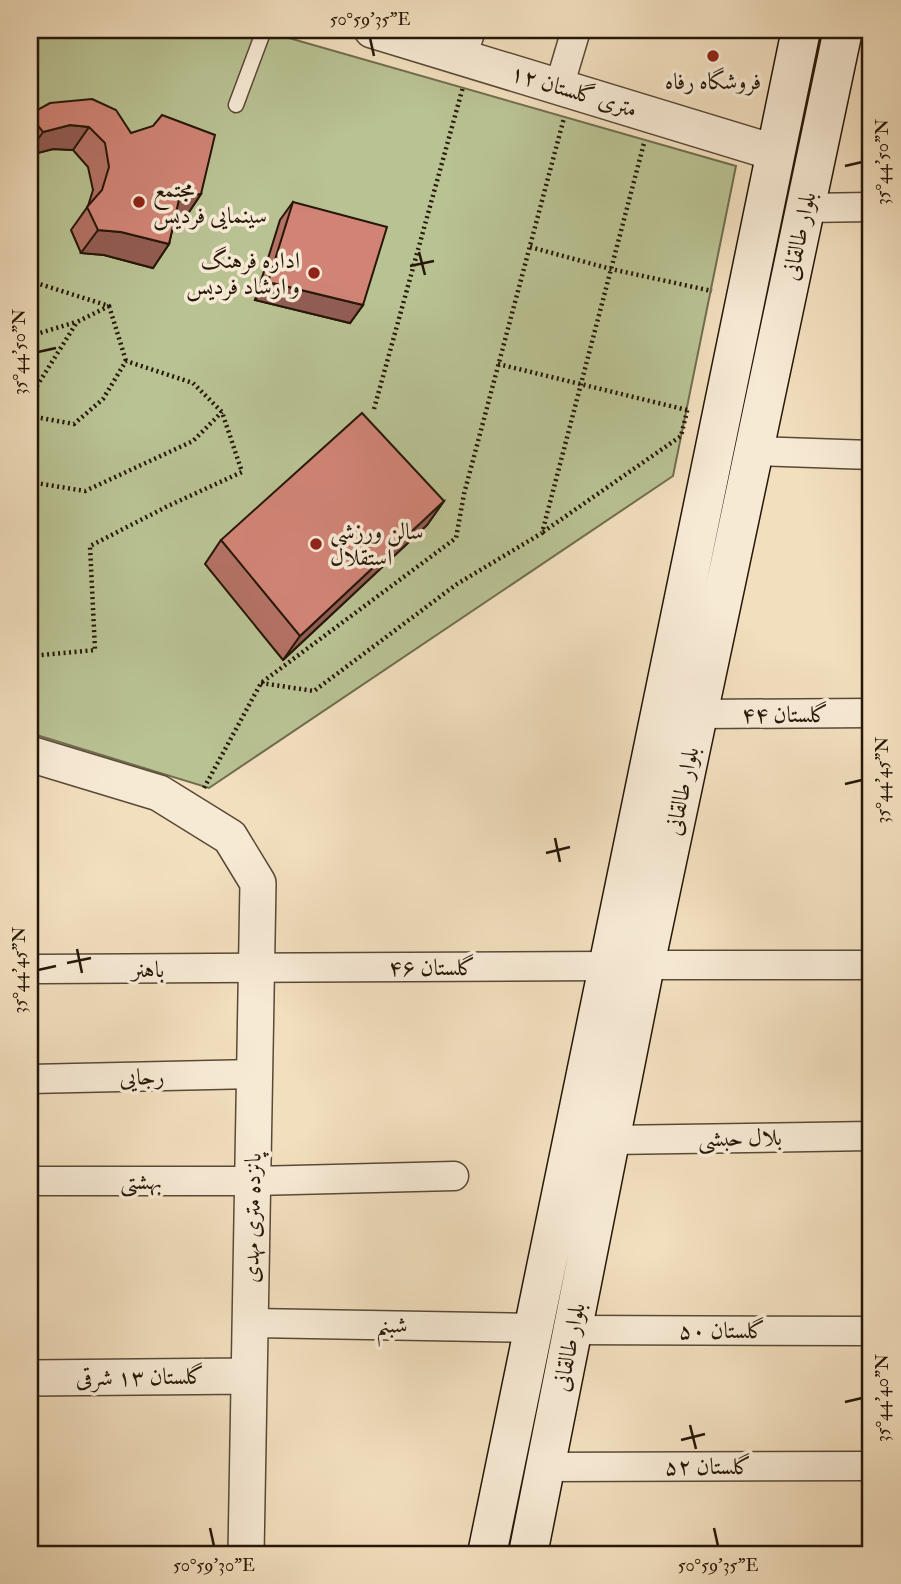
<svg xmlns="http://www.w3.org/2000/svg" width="901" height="1584" font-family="'IM FELL Double Pica',Amiri,serif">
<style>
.green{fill:#b9c293;stroke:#706c4e;stroke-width:2}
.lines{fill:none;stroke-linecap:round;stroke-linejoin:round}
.service-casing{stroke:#594936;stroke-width:17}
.minor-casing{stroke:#594936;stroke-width:31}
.tertiary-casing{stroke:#594936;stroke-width:38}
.secondary-casing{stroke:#261708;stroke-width:41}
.path{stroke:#261708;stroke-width:4.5;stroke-dasharray:2 3.5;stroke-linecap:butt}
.service{stroke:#f7ead5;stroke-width:14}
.minor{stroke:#f7ead5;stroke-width:28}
.tertiary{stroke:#f7ead5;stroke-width:35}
.secondary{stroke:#f7ead5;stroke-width:38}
.wall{fill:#b47265;stroke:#261708;stroke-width:2}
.shaded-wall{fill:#925c53;stroke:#261708;stroke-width:2}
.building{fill:#d18476;stroke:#261708;stroke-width:2}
.ticks{fill:none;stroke:#261708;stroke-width:2.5}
.poi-dot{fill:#8f2418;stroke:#f7ead5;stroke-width:2.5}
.labels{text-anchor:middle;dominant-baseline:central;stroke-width:7;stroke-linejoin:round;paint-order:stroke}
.poi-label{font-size:23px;fill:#261708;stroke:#f7ead5;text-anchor:start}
.street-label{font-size:23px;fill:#261708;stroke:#f7ead5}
.neatline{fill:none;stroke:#261708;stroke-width:2.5}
.ticks-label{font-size:18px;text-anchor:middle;fill:#261708}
</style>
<rect width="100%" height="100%" fill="#f2dfbe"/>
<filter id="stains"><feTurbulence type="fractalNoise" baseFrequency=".00286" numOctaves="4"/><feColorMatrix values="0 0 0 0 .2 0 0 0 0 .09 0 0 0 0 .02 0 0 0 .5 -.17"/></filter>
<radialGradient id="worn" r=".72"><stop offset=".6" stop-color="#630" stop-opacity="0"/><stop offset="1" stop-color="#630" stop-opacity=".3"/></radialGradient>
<path class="green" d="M30 30H261L736 166 673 476 209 788 30 733Z"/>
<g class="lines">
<defs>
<path id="service" d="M236 105 264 30"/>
<path id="minor" d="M462 57 471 30
M559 87 576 30
M804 208 871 207
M755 451 871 455
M698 714 871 713
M645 965H871
M40 969 608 966
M30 1079 255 1074
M610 1140 871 1136
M30 1181H253L454 1176
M250 1323 534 1328
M572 1330 871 1331
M545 1467 871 1466"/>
<path id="tertiary" d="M372 30 776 153
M30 754 159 793 230 837 258 883 246 1554
M30 1378 249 1376"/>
<path id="secondary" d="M487 1554 801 30
M528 1554 645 965 843 30"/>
</defs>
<use href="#service" class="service-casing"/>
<use href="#minor" class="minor-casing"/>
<use href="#tertiary" class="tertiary-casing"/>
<use href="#secondary" class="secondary-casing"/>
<path class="path" d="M530 247 611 269 712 291
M30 281 109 306 77 322 30 397
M109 306 126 361
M30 336 76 322
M498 364 687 410
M374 409 463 87
M30 416 74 424 103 399 126 361 193 383 222 412 242 472 168 506 90 546 95 650 30 656
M30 482 85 491 193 441 222 412
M543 532 681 436 688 407
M261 683 314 691 457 584 542 533 644 143
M204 788 261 683 456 538 464 494 564 118"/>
<use href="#service" class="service"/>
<use href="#minor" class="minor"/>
<use href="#tertiary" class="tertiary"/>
<use href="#secondary" class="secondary"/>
</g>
<path class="wall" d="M30 114 131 133 201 194 185 218H175L169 244 153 268 104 255 81 253 71 230 88 206 93 190 88 167 73 150 53 149 30 155Z
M293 202 363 305 350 323 255 300 280 220Z
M444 501 427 525 283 660 205 564 221 540Z"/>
<path class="shaded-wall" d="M70 125 89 127 73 150 53 149 30 155V151L43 132Z
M201 194 185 218 164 219 180 195Z
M98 230 121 232 169 244 153 268 104 255 81 253Z
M268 282 363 305 350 323 255 300Z
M444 501 427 525 283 660 300 636Z"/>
<path class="building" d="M92 99 116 110 131 133 153 126 162 115 215 135 201 194 180 195 169 244 121 232 98 230 87 207 102 190 109 167 105 143 89 127 70 125 43 132 30 116V114L50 103Z
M293 202 387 227 363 305 268 282Z
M362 413 444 501 300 636 221 540Z"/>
<path class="ticks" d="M370 38 374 56M845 166 862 162M419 252 425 275M410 266 434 261M38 352 56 348M845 784 862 780M555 838 560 862M546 853 570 847M77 949 82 973M67 963 91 958M38 970 56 966M845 1402 862 1398M690 1425 696 1449M681 1440 705 1434M210 1528 214 1546M714 1528 718 1546"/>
<g class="poi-dot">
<circle cx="713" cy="56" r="7"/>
<circle cx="139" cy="202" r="7"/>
<circle cx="314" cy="273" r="7"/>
<circle cx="316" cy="544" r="7"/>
</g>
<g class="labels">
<g class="poi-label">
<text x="713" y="81" text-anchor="middle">فروشگاه رفاه</text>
<text x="153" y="189">مجتمع<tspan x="153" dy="26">سینمایی فردیس</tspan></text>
<text x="300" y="260" text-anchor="end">اداره فرهنگ<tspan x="300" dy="26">و ارشاد فردیس</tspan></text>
<text x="330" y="531">سالن ورزشی<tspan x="330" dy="26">استقلال</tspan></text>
</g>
<g class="street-label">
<text transform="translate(574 91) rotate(17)">۱۲ متری گلستان</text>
<text transform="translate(799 236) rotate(-78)">بلوار طالقانی</text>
<text x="785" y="714">گلستان ۴۴</text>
<text transform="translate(682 791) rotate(-78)">بلوار طالقانی</text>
<text x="432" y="967">گلستان ۴۶</text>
<text x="148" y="969">باهنر</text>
<text transform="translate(142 1077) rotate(-1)">رجایی</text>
<text transform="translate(740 1138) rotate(-1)">بلال حبشی</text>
<text x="141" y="1181">بهشتی</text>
<text transform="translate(252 1218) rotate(-89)">پانزده متری مهدی</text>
<text transform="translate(392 1325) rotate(1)">شبنم</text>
<text x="722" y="1330">گلستان ۵۰</text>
<text transform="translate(569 1347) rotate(-79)">بلوار طالقانی</text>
<text transform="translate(140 1377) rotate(-1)">گلستان ۱۳ شرقی</text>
<text x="708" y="1466">گلستان ۵۲</text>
</g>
</g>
<rect width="901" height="1584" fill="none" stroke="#f2dfbe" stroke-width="77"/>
<rect x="38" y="38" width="824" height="1508" class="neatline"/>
<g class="ticks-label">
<text x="370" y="25">50°59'35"E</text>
<text transform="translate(882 162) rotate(-90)" y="6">35°44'50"N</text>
<text transform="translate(19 352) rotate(-90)" y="6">35°44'50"N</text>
<text transform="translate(882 780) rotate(-90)" y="6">35°44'45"N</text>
<text transform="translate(19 970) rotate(-90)" y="6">35°44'45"N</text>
<text transform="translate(882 1398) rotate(-90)" y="6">35°44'40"N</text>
<text x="214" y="1571">50°59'30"E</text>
<text x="718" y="1571">50°59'35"E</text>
</g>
<rect width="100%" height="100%" filter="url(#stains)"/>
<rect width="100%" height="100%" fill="url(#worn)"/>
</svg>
